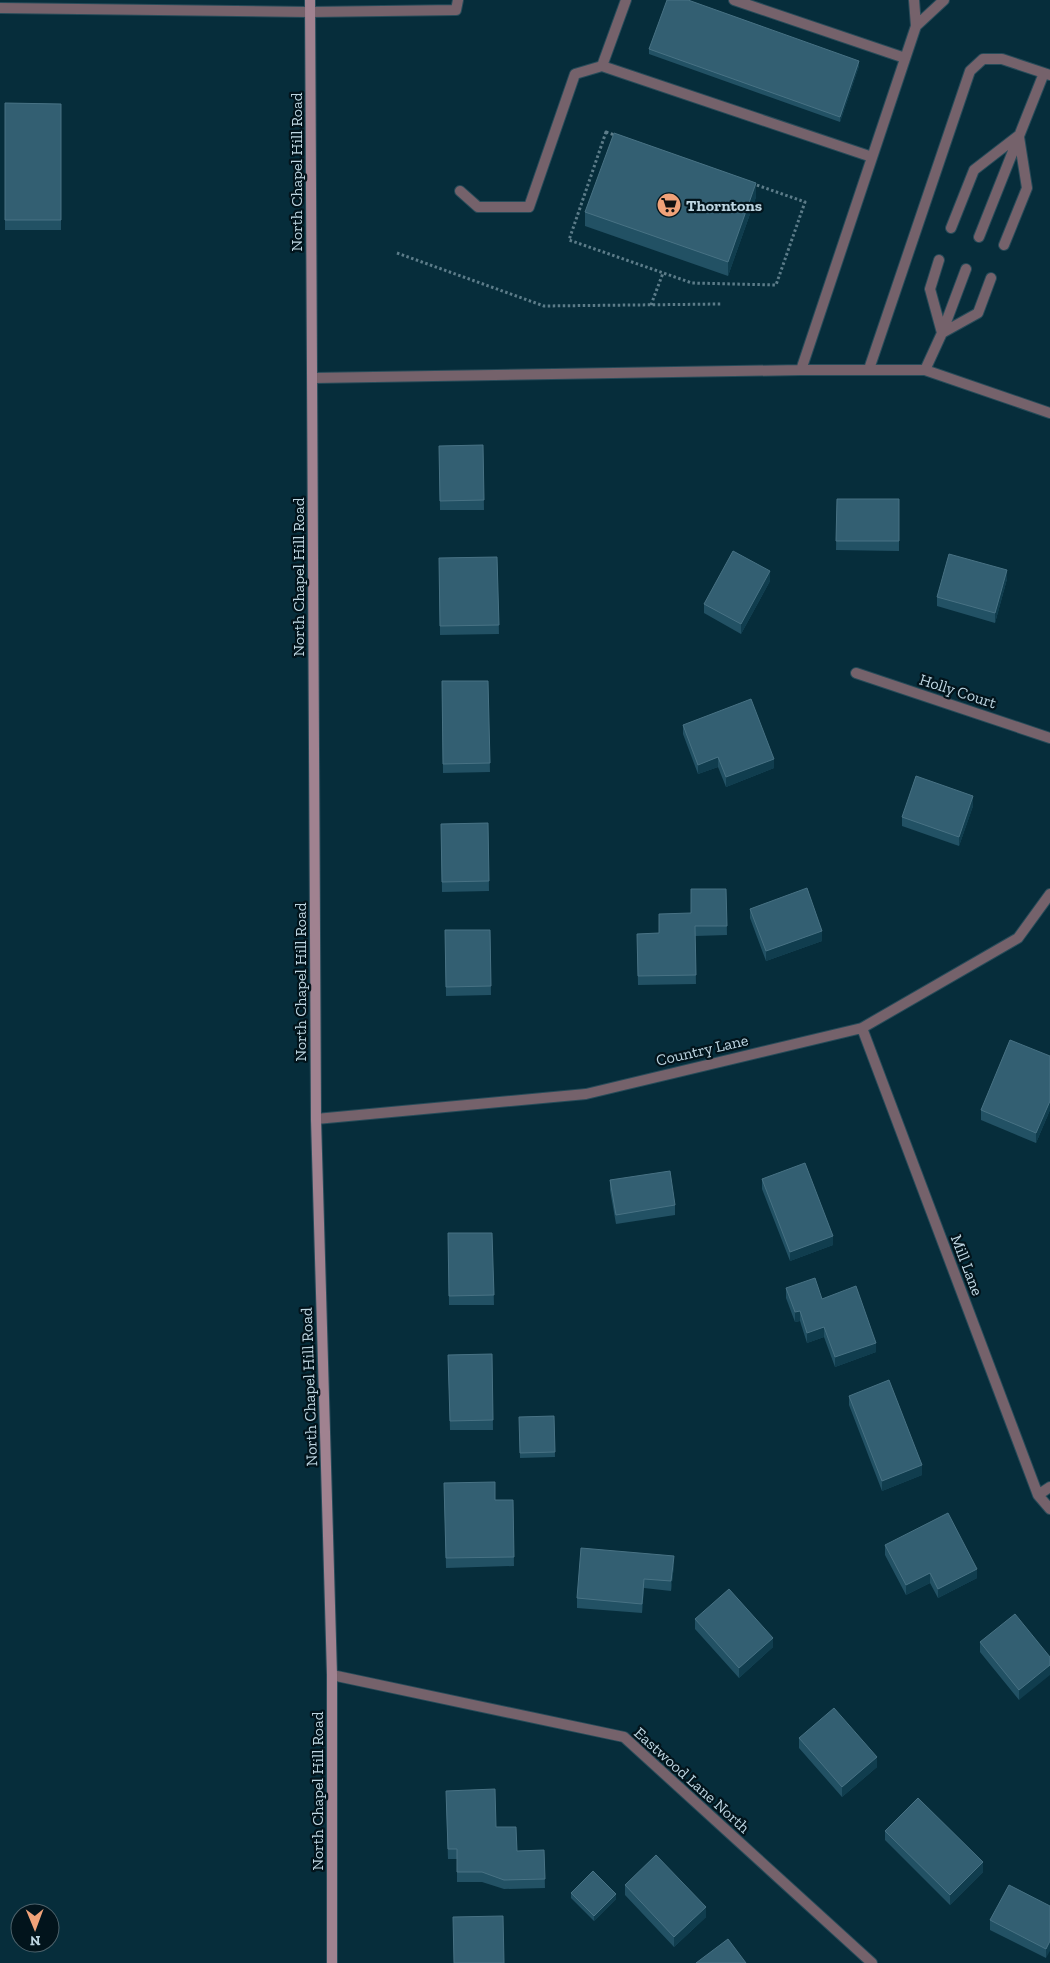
<svg xmlns="http://www.w3.org/2000/svg" width="1050" height="1963" font-family="'Zilla Slab',serif">
<style>
.lines{fill:none;stroke-linecap:round;stroke-linejoin:round}
.lane-casing{stroke:#274b59;stroke-width:12}
.street-casing{stroke:#274b59;stroke-width:12}
.secondary-casing{stroke:#274b59;stroke-width:12}
.path{stroke:#5c7c89;stroke-width:3;stroke-dasharray:2.5 2.5;stroke-linecap:butt}
.lane{stroke:#75626b;stroke-width:10}
.street{stroke:#75626b;stroke-width:10}
.secondary{stroke:#a08290;stroke-width:10}
.wall{fill:#225164}
.shaded-wall{fill:#103d4e}
.building{fill:#335f72;stroke:#487284}
.labels{text-anchor:middle;dominant-baseline:central;stroke-width:4.5;stroke-linejoin:round;paint-order:stroke}
.street-label{font-size:16px;fill:#bed6e2;stroke:#02141c}
.poi-label{font-size:16px;font-weight:bold;fill:#bed6e2;stroke:#02141c;text-anchor:start}
</style>
<rect width="100%" height="100%" fill="#062d3b"/>
<g class="lines">
<defs>
<path id="lane" d="M626 0 602 66 872 157
M734 0 905 58
M0 8 310 12 456 10 458 0
M916 26 944 0
M460 191 478 207H529L575 74 602 66
M951 228 974 170 1018 136
M979 237 1044 73
M1004 245 1027 188 1019 137
M939 260 930 289 942 333
M942 333 966 269
M869 369 970 71 983 59H1002L1050 75
M801 370 916 26 914 0
M925 370 942 333 978 313 991 278
M313 378 801 370H925L1050 413"/>
<path id="street" d="M856 673 1050 738
M862 1028 1038 1495 1050 1509
M316 1119 586 1094 862 1028 1018 938 1050 894
M1038 1495 1050 1487
M332 1675 624 1737 872 1963"/>
<path id="secondary" d="M310 0 316 1119 332 1675V1963"/>
</defs>
<use href="#lane" class="lane-casing"/>
<use href="#street" class="street-casing"/>
<use href="#secondary" class="secondary-casing"/>
<path class="path" d="M606 132 805 202 776 285 692 283 569 240Z
M397 253 544 306 721 304
M651 305 663 273"/>
<use href="#lane" class="lane"/>
<use href="#street" class="street"/>
<use href="#secondary" class="secondary"/>
</g>
<path class="wall" d="M649 49 859 66 840 122 649 54Z
M5 103 61 104V230H5Z
M756 197 728 276 585 226V212Z
M483 445 484 510H440L439 446Z
M837 499H899V551L836 550Z
M497 557 499 634 440 635 439 558Z
M1007 579 995 623 937 606V597Z
M770 581 741 634 704 613V604Z
M442 681H488L490 772 443 773Z
M683 725 774 768 726 787 718 767 698 774 683 734Z
M973 806 959 846 902 826V817Z
M488 823 489 891 442 892 441 824Z
M726 889 727 935 695 936 696 984 638 985 637 934 659 933 691 913Z
M750 909 822 941 766 961 750 918Z
M445 930H490L491 995 446 996Z
M1050 1056V1110L1036 1143 981 1120V1110Z
M762 1179 833 1245 790 1261 762 1189Z
M610 1180 675 1205V1215L616 1224 610 1190Z
M448 1233H492L494 1305H449Z
M786 1288 822 1299 876 1352 835 1367 824 1337 807 1343 800 1321 795 1322 786 1298Z
M492 1354 493 1430H450L448 1355Z
M849 1396 922 1475 882 1491 849 1405Z
M554 1416 555 1457 520 1458 519 1417Z
M444 1483 495 1500H513L514 1566 446 1568Z
M885 1545 977 1578 938 1598 930 1583 906 1595 885 1555Z
M674 1565 671 1591 644 1588 642 1613 577 1608V1598Z
M695 1619 773 1647 739 1678 695 1629Z
M980 1642 1050 1657 1019 1700 980 1652Z
M799 1738 877 1767 842 1797 799 1748Z
M446 1800 496 1827 517 1851 544 1850 545 1888 504 1889 482 1882H457V1859H448Z
M885 1831 983 1872 950 1905 885 1840Z
M625 1885 706 1917 674 1947 625 1895Z
M571 1893 616 1899 594 1921 571 1898Z
M1050 1906 1046 1958 990 1930V1920Z"/>
<path class="shaded-wall" d="M859 61V66L840 122V117Z
M756 183V197L728 276V262Z
M1007 570V579L995 623V613Z
M770 571V581L741 634V624Z
M718 757V767L698 774V765Z
M774 759V768L726 787V777Z
M973 796V806L959 846V837Z
M822 931V941L766 961V951Z
M1050 1101V1110L1036 1143V1133Z
M833 1236V1245L790 1261V1252Z
M800 1311V1321L795 1322V1312Z
M824 1327V1337L807 1343V1333Z
M876 1343V1352L835 1367V1357Z
M922 1465V1475L882 1491V1481Z
M674 1556V1565L671 1591V1581Z
M977 1569V1578L938 1598V1589Z
M930 1573V1583L906 1595V1585Z
M644 1579V1588L642 1613V1604Z
M773 1638V1647L739 1678V1668Z
M1050 1665V1675L1019 1700V1690Z
M877 1757V1767L842 1797V1787Z
M983 1862V1872L950 1905V1895Z
M616 1894V1899L594 1921V1916Z
M706 1907V1917L674 1947V1937Z
M1050 1941V1951L1046 1958V1949Z"/>
<path class="building" d="M667 0H688L859 61 840 117 649 49Z
M5 103 61 104V220H5Z
M614 133 756 183 728 262 585 212Z
M483 445 484 500 440 501 439 446Z
M837 499H899V541H836Z
M733 551 770 571 741 624 704 604Z
M949 554 1007 570 995 613 937 597Z
M497 557 499 625 440 626 439 558Z
M442 681H488L490 763 443 764Z
M751 699 774 759 726 777 718 757 698 765 683 725Z
M916 776 973 796 959 837 902 817Z
M488 823 489 881 442 882 441 824Z
M807 888 822 931 766 951 750 909Z
M691 889H726L727 926H695L696 975 638 976 637 934 659 933V914L691 913Z
M445 930H490L491 986 446 987Z
M1010 1040 1050 1056V1101L1036 1133 981 1110Z
M805 1163 833 1236 790 1252 762 1179Z
M670 1171 675 1205 616 1215 610 1180Z
M448 1233H492L494 1295 449 1296Z
M815 1278 822 1299 856 1286 876 1343 835 1357 824 1327 807 1333 800 1311 795 1312 786 1288Z
M492 1354 493 1420 450 1421 448 1355Z
M889 1380 922 1465 882 1481 849 1396Z
M554 1416 555 1452 520 1453 519 1417Z
M495 1482V1500H513L514 1557 446 1558 444 1483Z
M948 1513 977 1569 938 1589 930 1573 906 1585 885 1545Z
M581 1548 674 1556 671 1581 644 1579 642 1604 577 1598Z
M729 1589 773 1638 739 1668 695 1619Z
M1015 1614 1050 1657V1665L1019 1690 980 1642Z
M834 1708 877 1757 842 1787 799 1738Z
M495 1789 496 1827H516L517 1851 544 1850 545 1879 504 1880 482 1872H457V1849H448L446 1791Z
M918 1798 983 1862 950 1895 885 1831Z
M656 1855 706 1907 674 1937 625 1885Z
M593 1871 616 1894 594 1916 571 1893Z
M1009 1885 1050 1906V1941L1046 1949 990 1920Z
M503 1916 504 1963H454L453 1917Z
M728 1939 746 1963H696Z"/>
<defs>
<symbol id="supermarket-disc" viewBox="-11 -11 22 22"><circle r="9.5" fill="#f0a279" stroke="#02141c"/><path d="M-6-5.5h2.5l.6 2H6L4.5 2H-2.5L-4.4-4H-6ZM-1.5 3.2a1.3 1.3 0 1 0 .1 0ZM3 3.2a1.3 1.3 0 1 0 .1 0Z" fill="#111"/></symbol>
</defs>
<g fill-rule="evenodd">
<use href="#supermarket-disc" x="655" y="191" width="28" height="28"/>
</g>
<g class="labels">
<g class="street-label">
<text transform="translate(296 172) rotate(-90)">North Chapel Hill Road</text>
<text transform="translate(298 577) rotate(-90)">North Chapel Hill Road</text>
<text transform="translate(958 691) rotate(18)">Holly Court</text>
<text transform="translate(300 982) rotate(-90)">North Chapel Hill Road</text>
<text transform="translate(702 1050) rotate(-13)">Country Lane</text>
<text transform="translate(967 1265) rotate(69)">Mill Lane</text>
<text transform="translate(309 1387) rotate(-92)">North Chapel Hill Road</text>
<text transform="translate(692 1780) rotate(42)">Eastwood Lane North</text>
<text transform="translate(317 1791) rotate(-90)">North Chapel Hill Road</text>
</g>
<g class="poi-label">
<text x="686" y="205">Thorntons</text>
</g>
</g>
<g transform="translate(35 1928) rotate(179)"><circle r="24" fill="#02141c" stroke="#4d626b"/>
<path d="M0-4L9 19L0 12L-9 19Z" fill="#f0a279"/>
<text y="-8" font-size="14" font-weight="bold" text-anchor="middle" fill="#bed6e2">N</text>
</g>
</svg>
